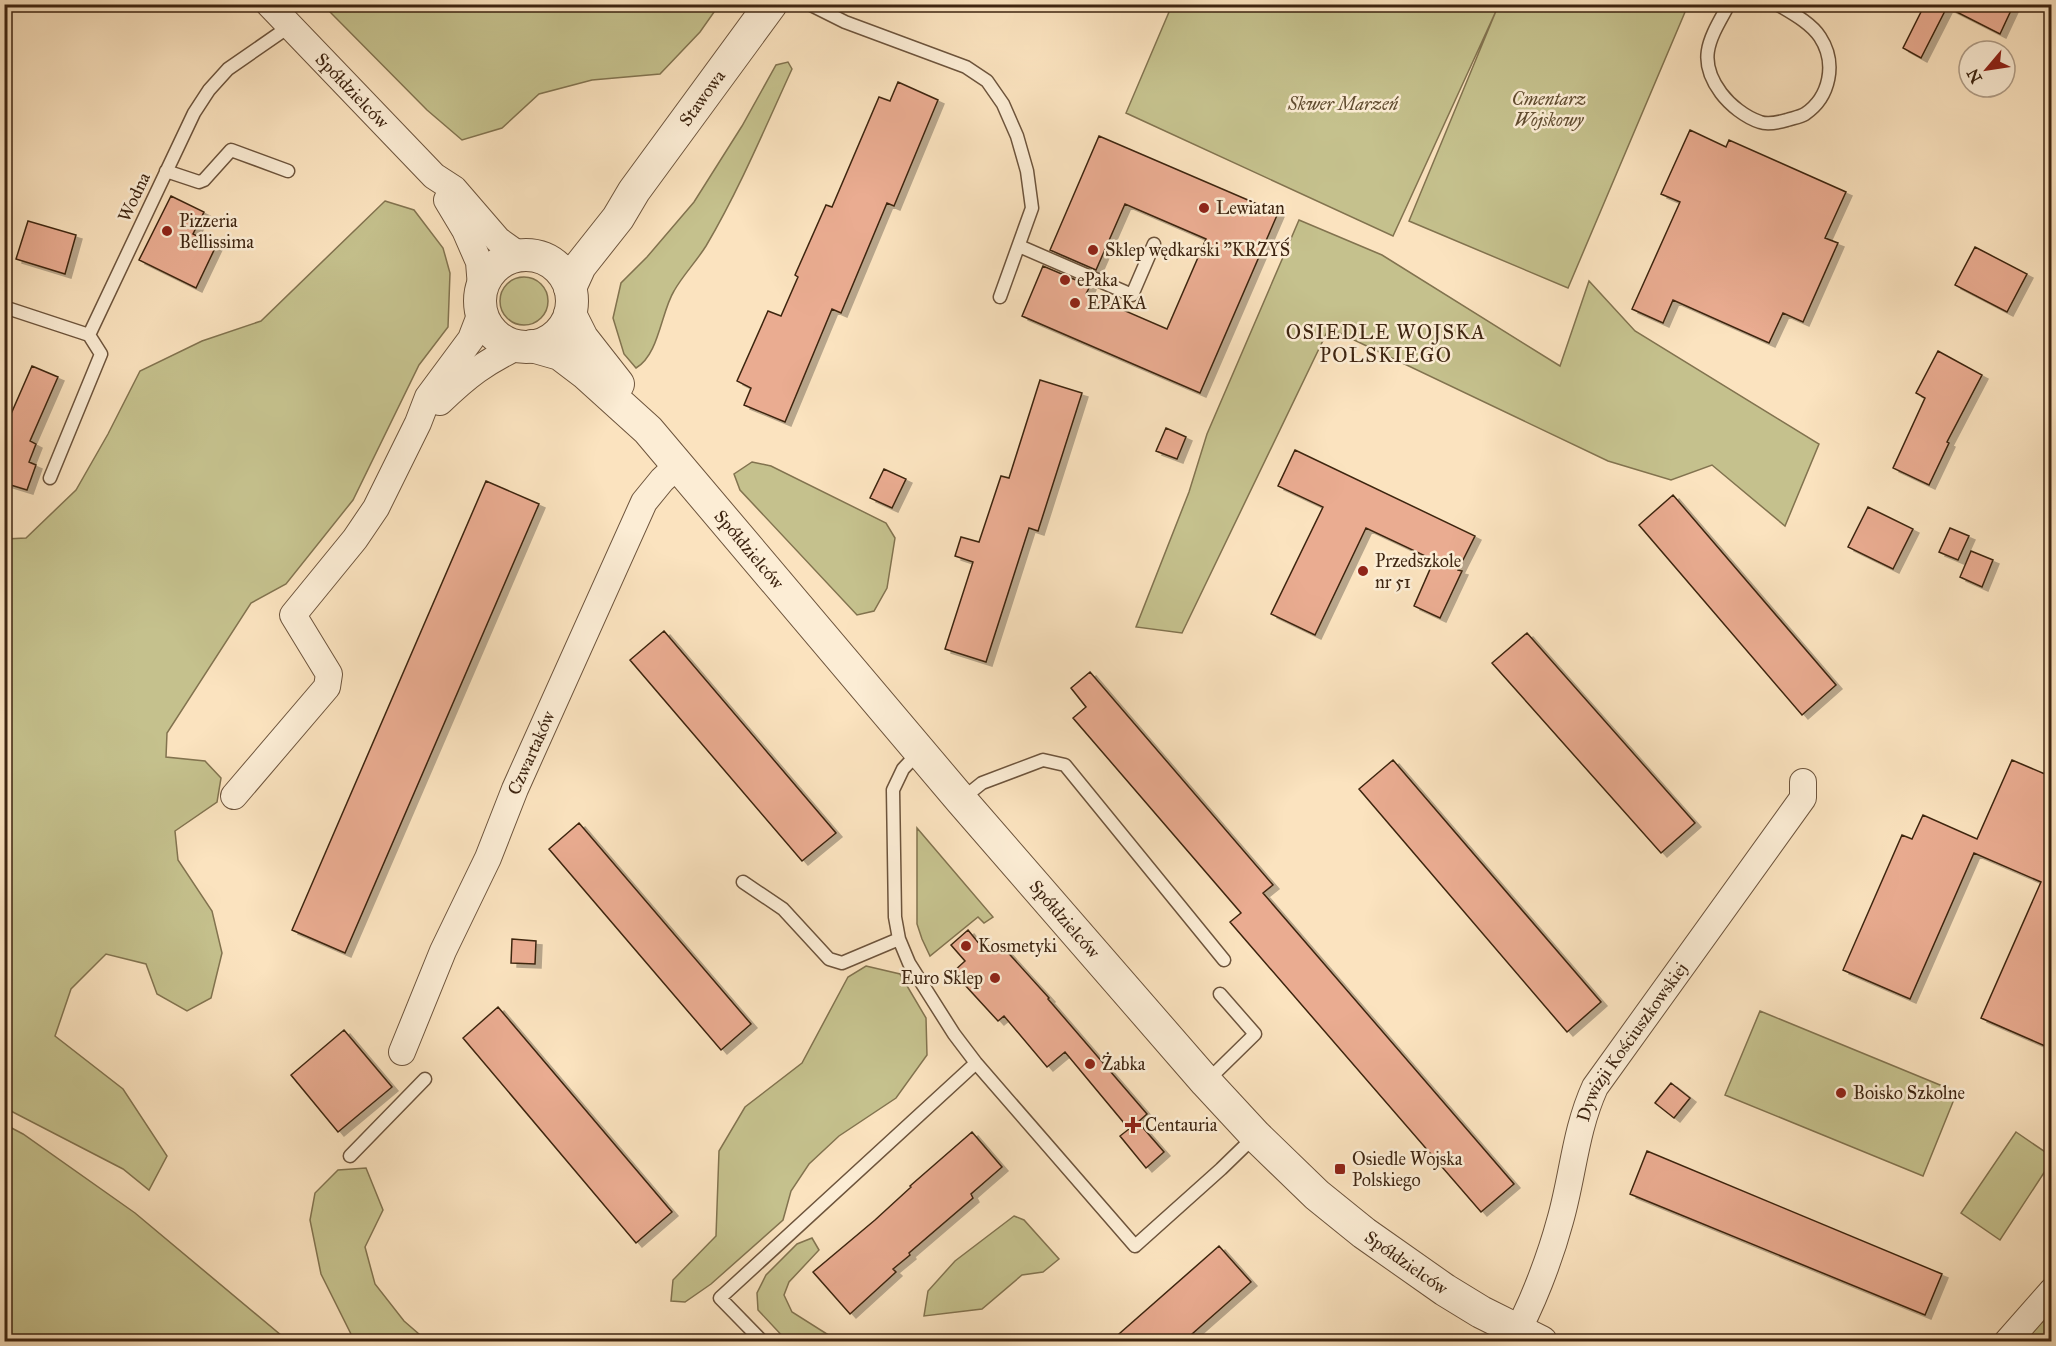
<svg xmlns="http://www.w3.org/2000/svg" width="2056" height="1346" font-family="'IM FELL Great Primer',serif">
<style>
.green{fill:#c5c18d;stroke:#82734f;stroke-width:1.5}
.building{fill:#eaac91;stroke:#3e2511;stroke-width:1.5;filter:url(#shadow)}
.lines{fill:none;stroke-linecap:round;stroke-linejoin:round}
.service-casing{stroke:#6d543c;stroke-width:15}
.minor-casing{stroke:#6d543c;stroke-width:28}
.tertiary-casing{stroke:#6d543c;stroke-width:34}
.service{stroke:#fcedd5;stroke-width:12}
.minor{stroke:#fcedd5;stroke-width:26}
.tertiary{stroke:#fcedd5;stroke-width:32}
.poi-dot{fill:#8f2418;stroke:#fcedd5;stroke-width:2}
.labels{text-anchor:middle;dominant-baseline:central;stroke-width:5;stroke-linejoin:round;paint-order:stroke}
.street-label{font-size:18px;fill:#3e2511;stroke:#fcedd5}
.park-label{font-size:18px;font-style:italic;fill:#604c30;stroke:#fcedd5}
.poi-label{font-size:18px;fill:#3e2511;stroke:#fcedd5;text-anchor:start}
.neighbourhood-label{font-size:20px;letter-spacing:1.5px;fill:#3e2511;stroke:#fcedd5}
</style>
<defs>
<filter id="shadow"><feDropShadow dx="6" dy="4" stdDeviation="0" flood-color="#0004"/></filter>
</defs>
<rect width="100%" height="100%" fill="#fbe3bf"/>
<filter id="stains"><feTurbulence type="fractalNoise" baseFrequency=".00333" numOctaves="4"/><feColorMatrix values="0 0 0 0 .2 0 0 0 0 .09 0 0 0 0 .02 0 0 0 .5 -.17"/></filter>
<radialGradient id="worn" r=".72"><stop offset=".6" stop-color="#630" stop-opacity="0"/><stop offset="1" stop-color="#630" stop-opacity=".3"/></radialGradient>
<path class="green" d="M329 5V4L719 5 700 32 660 74 592 80 539 94 502 128 462 140 427 110 329 11Z
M1172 5H1688L1568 288 1409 221 1496 11 1393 236 1126 113Z
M788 62 792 69C765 128 739 190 706 246 696 262 683 275 674 291 661 312 659 355 636 368L624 354 613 318 621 283 647 257 694 202 742 126 776 65Z
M385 201 414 210 443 248 450 273 448 327 419 365 353 500 286 584 251 603 167 733 166 757 205 761 221 778 217 802 175 831 178 860 212 911 222 953 211 998 187 1011 157 994 146 964 106 954 71 989 55 1036 123 1089 167 1156 149 1190 123 1169 5 1108V539L26 538 76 490 108 434 140 371 202 341 261 321Z
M1299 220 1382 255 1560 366 1589 281 1635 331 1819 444 1785 526 1712 465 1671 480 1608 461 1329 328 1182 633 1136 627 1189 492 1207 434Z
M500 301a24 24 0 1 1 48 0a24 24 0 1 1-48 0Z
M752 462 771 466 886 523 895 538 887 588 874 611 857 615 740 490 734 474Z
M917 828 993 917 984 923 978 917 930 956 922 939 917 924Z
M866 966 900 974 926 1018 927 1055 896 1098 839 1136 809 1164 791 1191 783 1220 711 1284 685 1302 671 1301 673 1280 716 1236 719 1151 745 1107 802 1063 848 977Z
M1760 1011 1957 1092 1923 1176 1725 1095Z
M4 1124 23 1134 135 1213 288 1341H5Z
M2016 1132 2051 1156V1162L2000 1240 1961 1213Z
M366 1168 383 1210 365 1247 375 1284 404 1321 427 1341H357L352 1336 321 1274 310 1220 315 1193 338 1170Z
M1014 1216 1024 1220 1059 1259 1043 1272 1022 1275 982 1309 924 1316 928 1291 955 1261Z
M812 1238 819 1250 789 1282 784 1295 792 1312 830 1336 852 1341H787L758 1310 757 1293 766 1275 797 1244Z
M2051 1291V1341H2007Z"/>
<path class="building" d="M1925 4H2014L2000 34 1947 7 1921 58 1903 48Z
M898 82 938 100 894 206 887 203 841 313 832 309 785 422 744 405 751 388 737 381 768 311 781 316 798 277 795 275 826 205 832 207 879 97 890 101Z
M1690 130 1726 147 1729 140 1846 192 1825 238 1838 243 1803 322 1783 313 1769 343 1673 300 1663 323 1632 309 1680 202 1661 194Z
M1099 136 1278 213 1200 393 1022 316 1043 266 1090 286 1086 294 1167 329 1206 239 1125 204 1096 270 1050 250Z
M171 196 204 212 193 234 216 246 196 288 139 260Z
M28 221 76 235 65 274 16 259Z
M1975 247 2027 274 2007 312 1955 285Z
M1938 351 1982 375 1947 442 1949 443 1929 485 1893 468 1925 398 1916 393Z
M32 366 58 377 30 441 36 444 29 462 36 465 27 490 4 483V430Z
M1040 380 1082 393 1038 531 1029 528 986 662 945 649 973 562 955 556 961 537 979 542 1001 476 1009 478Z
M1166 428 1186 437 1177 459 1156 451Z
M1295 450 1475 536 1458 570 1462 571 1440 618 1414 606 1434 560 1366 528 1315 635 1271 614 1323 507 1278 486Z
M884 469 906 479 892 508 870 498Z
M486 481 539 504 345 953 292 930Z
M1673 495 1836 685 1802 715 1639 525Z
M1868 507 1913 529 1893 569 1848 547Z
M1950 528 1969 536 1958 560 1939 552Z
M1971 551 1993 560 1982 587 1960 577Z
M664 631 836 833 802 861 630 660Z
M1527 633 1695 823 1661 853 1492 663Z
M1090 672 1273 885 1263 893 1514 1184 1481 1212 1230 922 1241 913 1073 718 1086 707 1071 688Z
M1393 760 1601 1002 1567 1032 1359 789Z
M2012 760 2052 777V1049L1981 1018 2041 882 1974 853 1910 999 1843 970 1902 835 1912 839 1923 815 1977 839Z
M579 823 751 1024 721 1050 549 849Z
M968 930 981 946H1002L1049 998 1048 999 1147 1114 1138 1122 1164 1152 1146 1168 1120 1136 1129 1129 1065 1052 1047 1067 1004 1016 998 1021 953 972 965 961 951 945Z
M512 939 536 941 535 964 511 963Z
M498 1007 672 1212 636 1243 463 1038Z
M344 1030 392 1087 338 1132 291 1075Z
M1671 1083 1690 1098 1674 1118 1655 1103Z
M972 1132 1002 1167 971 1194 973 1198 909 1253 910 1255 893 1269 896 1272 850 1314 813 1272 875 1220 911 1187 910 1186Z
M1647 1151 1942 1274 1925 1315 1630 1194Z
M1219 1246 1251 1282 1184 1341H1111Z"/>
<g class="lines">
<defs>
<path id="service" d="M809 4 845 22 966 67 987 81 1003 104 1017 136 1027 171 1032 208 1000 297
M1729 4C1711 37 1695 58 1721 93 1730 105 1745 117 1760 122 1768 125 1780 122 1787 120 1793 118 1800 117 1805 114 1830 97 1837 63 1820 37 1811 23 1792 13 1777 4
M166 171 199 182 204 180 231 150 288 171
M1019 246 1132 295 1154 244
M4 307 89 335
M89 335 194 113 209 90 228 69 290 26
M50 478 101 354 89 335
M919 752 903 769 893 790 895 917 899 939 909 963 954 1034 976 1063 1135 1246 1221 1169 1255 1136
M962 799 982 783 1043 760 1065 765 1224 960
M743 882 783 909 829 959 842 963 899 939
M1206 1082 1255 1034 1220 994
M350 1156 425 1079
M763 1342 720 1298 976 1063"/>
<g id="minor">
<path id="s1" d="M269 4 434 176 454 189 498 240 519 255"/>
<path d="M447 200 465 230 479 262 481 287"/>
<path d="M440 402C467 376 485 362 519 346"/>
<path d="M234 796 327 687 329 674 293 615 355 539 376 508 418 423 428 397 471 339 481 313"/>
<path id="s2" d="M402 1052 443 951 488 858 515 789 644 502 662 480 678 465"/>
<path id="s3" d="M1511 1342C1531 1309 1550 1258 1560 1221 1573 1176 1575 1131 1595 1087L1803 798V782"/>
<path d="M2007 1342 2052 1291"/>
</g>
<g id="tertiary">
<circle cx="526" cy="301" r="46"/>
<path id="s4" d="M570 288 580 266 618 218 634 191 771 4"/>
<path d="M570 314 582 338 618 384"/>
<path id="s5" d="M532 346 560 354 585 373 648 430 961 800 1206 1082 1256 1136 1317 1195 1364 1233 1445 1290 1481 1312 1541 1342"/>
</g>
</defs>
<use href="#service" class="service-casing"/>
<use href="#minor" class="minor-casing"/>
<use href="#tertiary" class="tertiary-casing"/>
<use href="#service" class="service"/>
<use href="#minor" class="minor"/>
<use href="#tertiary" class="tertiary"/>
</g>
<g class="poi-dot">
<circle cx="1204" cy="208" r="6"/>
<circle cx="167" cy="231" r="6"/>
<circle cx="1093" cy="250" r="6"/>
<circle cx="1065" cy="280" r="6"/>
<circle cx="1075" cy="303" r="6"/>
<circle cx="1363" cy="571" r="6"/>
<circle cx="966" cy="946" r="6"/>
<circle cx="995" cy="978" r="6"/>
<circle cx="1090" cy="1064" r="6"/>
<circle cx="1841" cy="1093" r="6"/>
<path d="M1130 1116h6v6h6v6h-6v6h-6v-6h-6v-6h6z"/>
<rect x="1334" y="1163" width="12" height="12" rx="3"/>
</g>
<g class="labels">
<g class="street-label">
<text stroke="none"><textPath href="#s1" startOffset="120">Spółdzielców</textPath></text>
<text stroke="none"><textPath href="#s4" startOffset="232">Stawowa</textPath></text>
<text transform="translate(134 197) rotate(-65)">Wodna</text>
<text stroke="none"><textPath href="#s5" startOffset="302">Spółdzielców</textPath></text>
<text stroke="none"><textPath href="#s2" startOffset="326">Czwartaków</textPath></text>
<text stroke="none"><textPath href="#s5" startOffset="788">Spółdzielców</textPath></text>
<text stroke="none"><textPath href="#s3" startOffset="327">Dywizji Kościuszkowskiej</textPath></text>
<text stroke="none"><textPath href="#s5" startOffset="1274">Spółdzielców</textPath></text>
</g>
<g class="park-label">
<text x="1549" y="99">Cmentarz<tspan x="1549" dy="21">Wojskowy</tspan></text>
<text x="1343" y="104">Skwer Marzeń</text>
</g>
<g class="poi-label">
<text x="1216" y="208">Lewiatan</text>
<text x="179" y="221">Pizzeria<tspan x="179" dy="21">Bellissima</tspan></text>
<text x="1105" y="250">Sklep wędkarski "KRZYŚ</text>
<text x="1077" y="280">ePaka</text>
<text x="1087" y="303">EPAKA</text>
<text x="1375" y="561">Przedszkole<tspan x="1375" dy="21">nr 51</tspan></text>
<text x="978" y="946">Kosmetyki</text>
<text x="983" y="978" text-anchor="end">Euro Sklep</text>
<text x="1102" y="1064">Żabka</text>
<text x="1853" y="1093">Boisko Szkolne</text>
<text x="1145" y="1125">Centauria</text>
<text x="1352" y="1159">Osiedle Wojska<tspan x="1352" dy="21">Polskiego</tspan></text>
</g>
<g class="neighbourhood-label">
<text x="1386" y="332">OSIEDLE WOJSKA<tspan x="1386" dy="23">POLSKIEGO</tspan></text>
</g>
</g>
<rect width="2056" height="1346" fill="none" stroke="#fbe3bf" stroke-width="24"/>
<rect x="6" y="6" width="2044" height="1334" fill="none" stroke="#3e2511" stroke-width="3"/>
<rect x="12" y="12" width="2032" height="1322" fill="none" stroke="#3e2511" stroke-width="1.5"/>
<g transform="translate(1987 69) rotate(241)"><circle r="28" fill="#fcedd5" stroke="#b09d87" stroke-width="1.5"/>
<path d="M0-4.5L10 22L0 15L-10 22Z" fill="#8f2418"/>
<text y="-9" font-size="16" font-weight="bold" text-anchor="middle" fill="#3e2511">N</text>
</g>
<rect width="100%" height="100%" filter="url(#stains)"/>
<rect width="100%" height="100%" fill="url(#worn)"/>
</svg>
